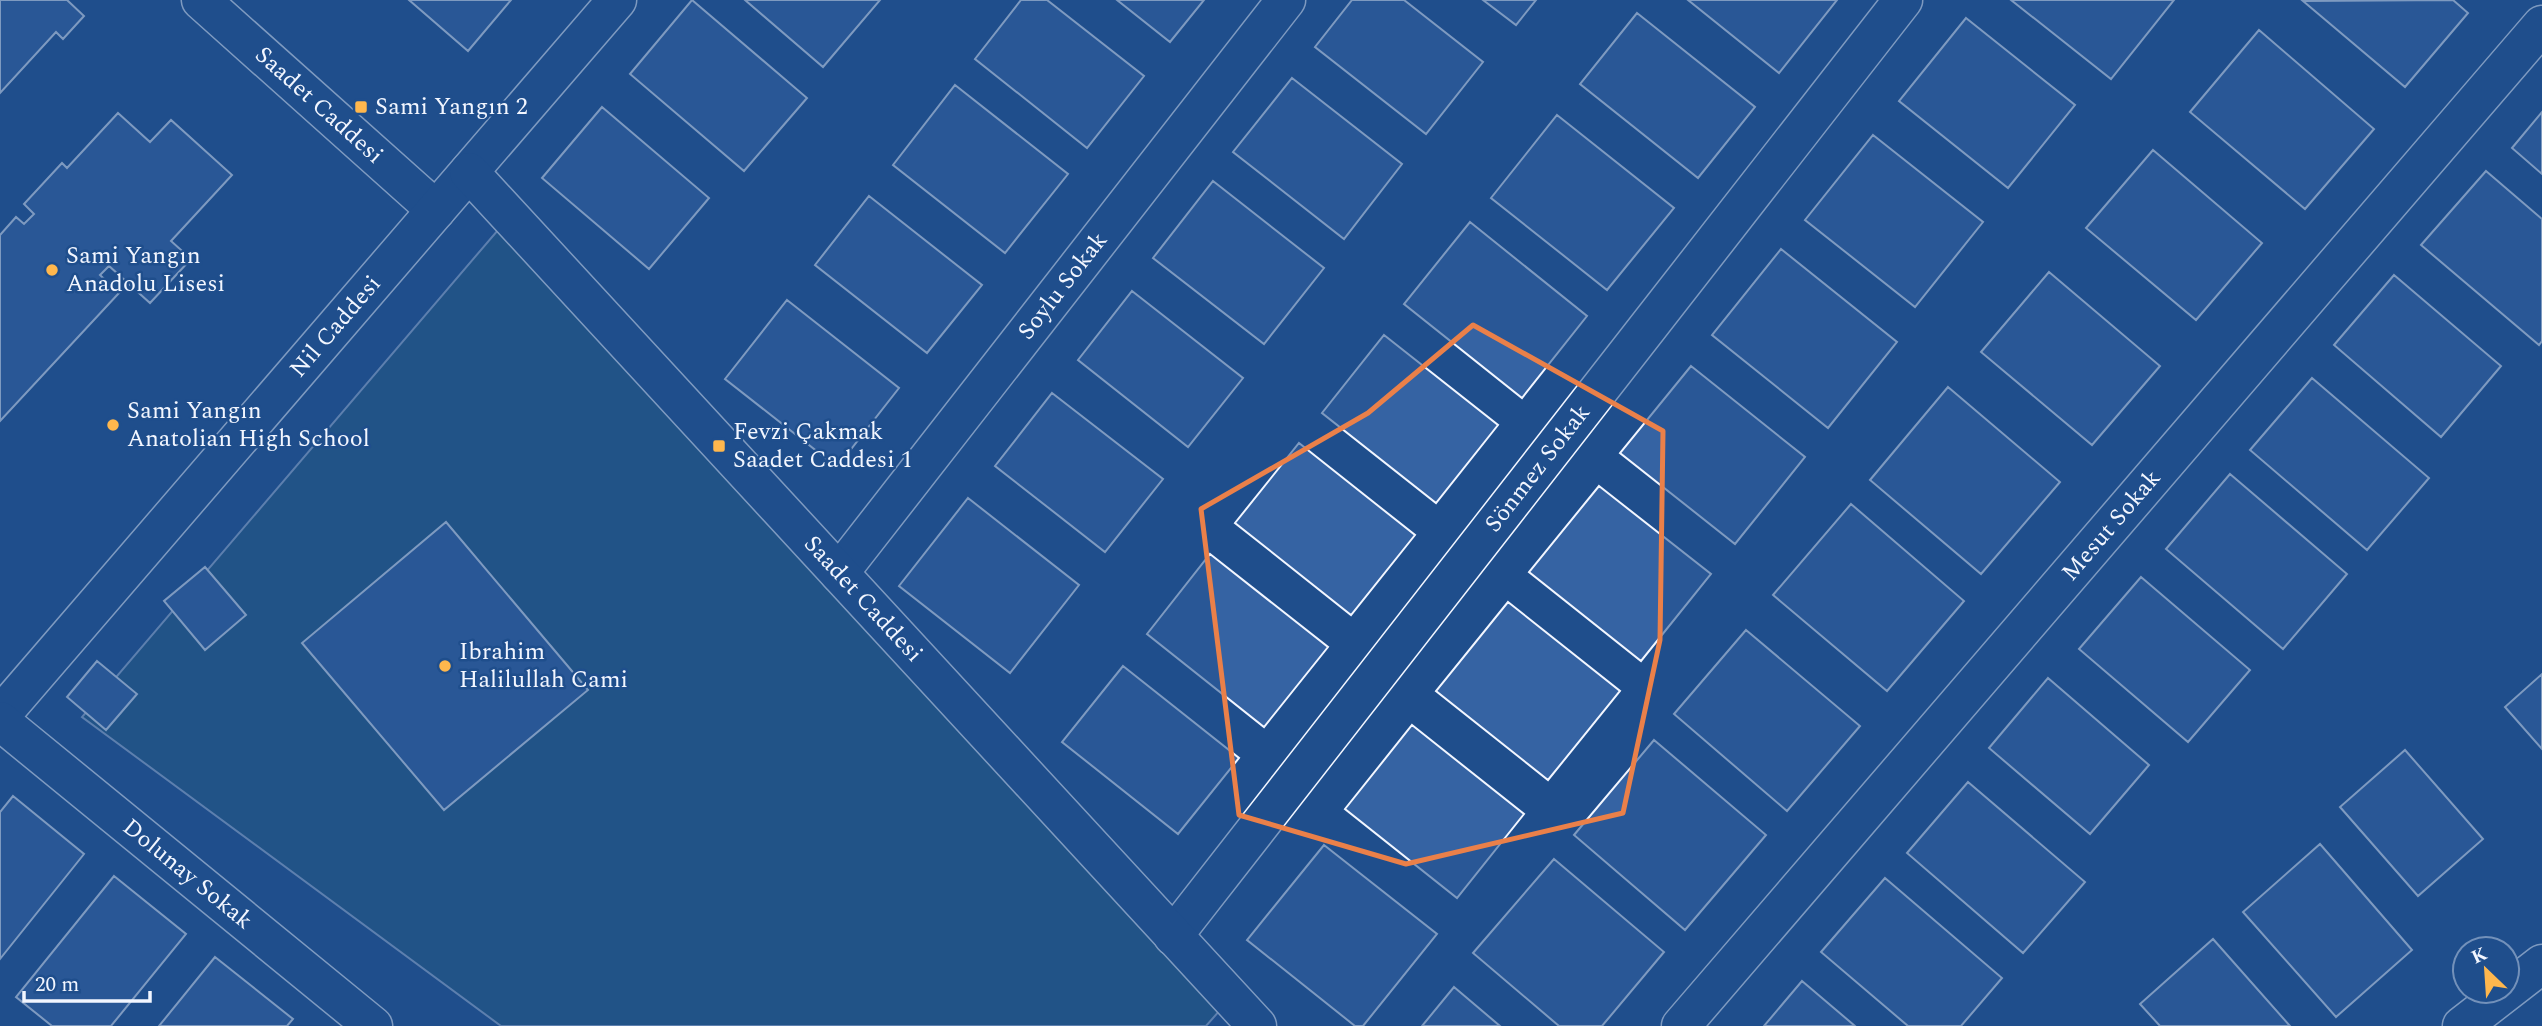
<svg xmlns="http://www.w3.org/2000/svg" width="2542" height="1026" font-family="Spectral,serif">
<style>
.green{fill:#245a82;stroke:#a8bbd7;stroke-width:2}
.building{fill:#3563a3;stroke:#f2f6ff;stroke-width:2}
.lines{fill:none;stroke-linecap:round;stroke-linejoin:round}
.street-casing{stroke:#f2f6ff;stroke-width:41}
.secondary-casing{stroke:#f2f6ff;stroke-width:41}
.street{stroke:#1f4e8c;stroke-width:38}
.secondary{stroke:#1f4e8c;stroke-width:38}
.marked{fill:none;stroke:#ea8049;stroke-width:5;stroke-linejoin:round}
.poi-dot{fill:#ffb74d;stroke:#1f4e8c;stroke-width:2.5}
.labels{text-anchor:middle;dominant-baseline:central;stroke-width:5;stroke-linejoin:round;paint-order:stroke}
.street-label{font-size:24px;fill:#f2f6ff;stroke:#1f4e8c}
.poi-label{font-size:24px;fill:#f2f6ff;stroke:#1f4e8c;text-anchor:start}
</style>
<rect width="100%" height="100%" fill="#1f4e8c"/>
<path class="green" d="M498 230 1221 1009 1206 1026H501L82 717Z"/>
<path class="building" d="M0 0H67L84 16 63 39 56 32 0 93Z
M409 0H511L468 51Z
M692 0 807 98 744 171 630 74Z
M745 0H880L823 67Z
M1021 0H1047L1144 76 1087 148 975 59Z
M1117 0H1204L1170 42Z
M1352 0H1404L1483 62 1426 134 1315 47Z
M1483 0H1536L1516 25Z
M1688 0H1837L1779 73Z
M2011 0H2174L2111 79Z
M2453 0 2468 13 2405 87 2303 1Z
M1637 13 1755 107 1698 178 1580 84Z
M1966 18 2075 105 2008 188 1899 101Z
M2259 30 2374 129 2305 209 2190 112Z
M1292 78 1402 164 1344 239 1233 152Z
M955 85 1068 174 1005 253 893 165Z
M602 107 709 198 649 269 542 178Z
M2542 112V174L2512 148Z
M118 113 150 142 171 120 232 175 171 241 191 259 150 303 109 266 100 275 119 293 0 421V235L16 217 24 224 34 214 24 204 62 163 67 168Z
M1557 115 1674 208 1607 290 1491 198Z
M1873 135 1983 222 1915 307 1805 220Z
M2153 150 2262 243 2196 320 2086 228Z
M2486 171 2542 219V341L2539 345 2421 245Z
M1213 181 1324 268 1264 344 1153 258Z
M869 196 982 285 927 353 815 265Z
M1470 222 1587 316 1522 398 1404 304Z
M1781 249 1897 342 1828 428 1712 335Z
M2049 272 2160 366 2092 445 1981 352Z
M2394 275 2501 366 2441 437 2334 345Z
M1132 291 1243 378 1188 447 1078 360Z
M787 300 899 388 837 467 725 379Z
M1384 335 1498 425 1436 503 1322 413Z
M1691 366 1805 457 1735 544 1620 453Z
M2312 378 2429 478 2367 550 2250 450Z
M1948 387 2060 482 1981 574 1870 480Z
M1052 393 1163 479 1105 552 995 466Z
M1299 443 1415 535 1351 615 1235 523Z
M2230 474 2347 574 2283 649 2166 549Z
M1599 486 1711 574 1641 661 1529 572Z
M968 498 1079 585 1010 673 899 586Z
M1851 504 1964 601 1887 691 1773 595Z
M446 522 588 690 444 810 302 643Z
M1210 554 1328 647 1264 727 1147 634Z
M205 567 246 615 205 650 164 601Z
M2141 577 2250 670 2188 742 2079 649Z
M1508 602 1620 691 1548 780 1436 691Z
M1746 630 1860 726 1787 811 1674 714Z
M97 661 137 694 106 730 67 697Z
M1123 666 1239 758 1178 834 1062 742Z
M2542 674V749L2505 707Z
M2048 678 2149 765 2090 834 1989 748Z
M1412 725 1524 814 1457 898 1345 809Z
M1654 740 1766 835 1685 930 1574 835Z
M2405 750 2483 839 2418 896 2340 807Z
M1968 782 2085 882 2023 953 1907 853Z
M13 796 84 854 0 959V812Z
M2320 844 2412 950 2336 1017 2243 912Z
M1324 845 1437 934 1363 1026H1355L1247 940Z
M1554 859 1664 952 1602 1026H1559L1473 953Z
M114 876 186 934 111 1026H52L16 997Z
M1885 878 2002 978 1961 1026H1908L1821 952Z
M2213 939 2290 1026H2160L2140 1004Z
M215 957 293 1019 287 1026H159Z
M1802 981 1855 1026H1764Z
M1454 987 1500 1026H1422Z"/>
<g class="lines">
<defs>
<g id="street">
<path id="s1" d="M201 0 436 210"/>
<path id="s2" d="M839 573 1286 0"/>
<path id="s3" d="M0 716 617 0"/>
<path id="s4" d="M0 721 373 1026"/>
<path id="s5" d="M1173 936 1903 0"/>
<path id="s6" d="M1681 1026 2542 25"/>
</g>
<g id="secondary">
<path id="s7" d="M469 172 1257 1026"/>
<path d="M2462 1026 2542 964"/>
</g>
</defs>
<use href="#street" class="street-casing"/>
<use href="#secondary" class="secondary-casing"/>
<use href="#street" class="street"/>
<use href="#secondary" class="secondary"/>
</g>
<path d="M0 0H2542V1026H0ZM1473 325 1663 431 1660 640 1623 813 1406 864 1239 815 1201 509 1368 413Z" fill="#1f4e8c" fill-opacity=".55" fill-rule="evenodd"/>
<path class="marked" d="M1473 325 1663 431 1660 640 1623 813 1406 864 1239 815 1201 509 1368 413Z"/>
<g class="poi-dot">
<rect x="354" y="100" width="14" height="14" rx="3.5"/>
<circle cx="52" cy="270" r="7"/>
<circle cx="113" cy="425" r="7"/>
<rect x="712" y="439" width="14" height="14" rx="3.5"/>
<circle cx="445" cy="666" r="7"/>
</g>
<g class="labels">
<g class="street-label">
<text stroke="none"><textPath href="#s1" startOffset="158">Saadet Caddesi</textPath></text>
<text stroke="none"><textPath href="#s2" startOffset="364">Soylu Sokak</textPath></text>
<text stroke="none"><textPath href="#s3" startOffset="514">Nil Caddesi</textPath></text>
<text stroke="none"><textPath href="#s5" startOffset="593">Sönmez Sokak</textPath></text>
<text stroke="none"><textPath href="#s6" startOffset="660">Mesut Sokak</textPath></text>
<text stroke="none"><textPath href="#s7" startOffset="581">Saadet Caddesi</textPath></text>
<text stroke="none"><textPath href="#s4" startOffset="242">Dolunay Sokak</textPath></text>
</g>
<g class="poi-label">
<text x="375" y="107">Sami Yangın 2</text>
<text x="66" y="256">Sami Yangın<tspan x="66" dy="28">Anadolu Lisesi</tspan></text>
<text x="127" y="411">Sami Yangın<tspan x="127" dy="28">Anatolian High School</tspan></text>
<text x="733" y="432">Fevzi Çakmak<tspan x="733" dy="28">Saadet Caddesi 1</tspan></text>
<text x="459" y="652">Ibrahim<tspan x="459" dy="28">Halilullah Cami</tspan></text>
</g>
</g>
<g transform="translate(2486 970) rotate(335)"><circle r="33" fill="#1f4e8c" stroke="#7391ba" stroke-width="2"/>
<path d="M0-5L12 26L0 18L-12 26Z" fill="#ffb74d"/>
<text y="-10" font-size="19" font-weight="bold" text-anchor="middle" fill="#f2f6ff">K</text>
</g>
<path d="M24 991v10h126v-10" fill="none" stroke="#f2f6ff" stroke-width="3.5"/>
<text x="35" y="991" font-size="21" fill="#f2f6ff" stroke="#1f4e8c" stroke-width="5" paint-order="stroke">20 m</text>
</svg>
